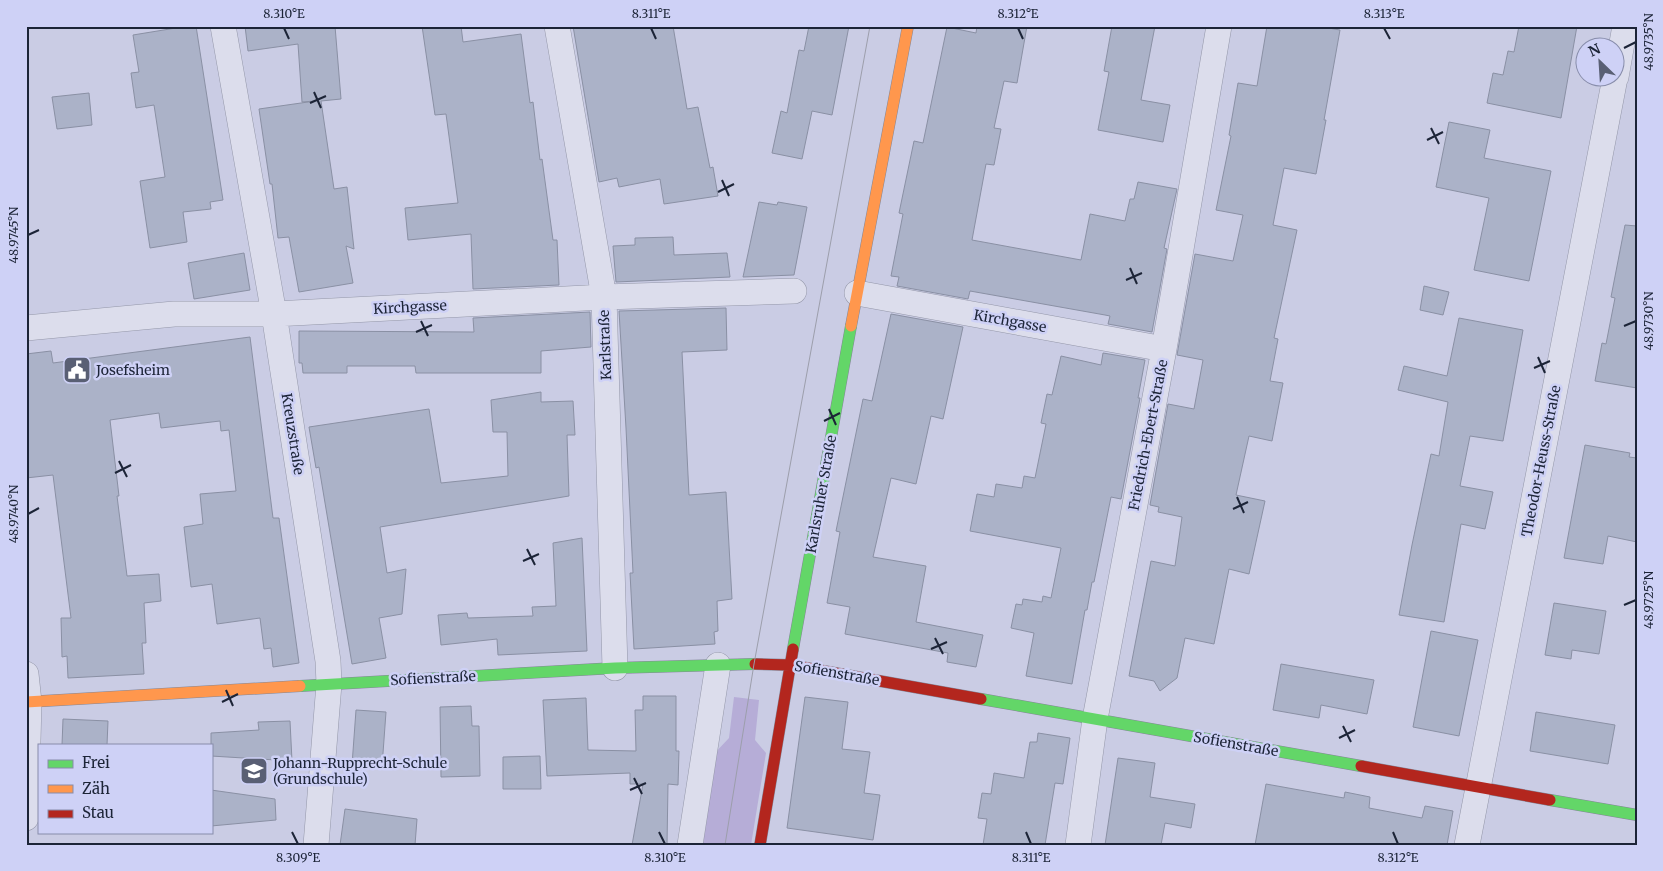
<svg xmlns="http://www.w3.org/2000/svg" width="1663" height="871" font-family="Merriweather,serif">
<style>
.green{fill:#b6add7}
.building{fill:#abb2c8;stroke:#8a90a4}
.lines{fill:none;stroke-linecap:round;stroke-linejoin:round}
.street-casing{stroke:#9497a9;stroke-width:26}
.fast-casing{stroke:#848798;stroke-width:12}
.slow-casing{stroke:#848798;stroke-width:12}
.jam-casing{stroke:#848798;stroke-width:12}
.street{stroke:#dcddec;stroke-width:25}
.fast{stroke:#63d668;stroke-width:11}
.slow{stroke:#ff974d;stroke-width:11}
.jam{stroke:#b3261e;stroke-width:11}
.tram{stroke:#9c9eab;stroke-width:1}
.ticks{fill:none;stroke:#1c2437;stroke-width:2}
.labels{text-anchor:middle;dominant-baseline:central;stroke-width:5;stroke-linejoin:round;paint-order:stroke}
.street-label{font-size:14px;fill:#1c2437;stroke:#ced1f6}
.poi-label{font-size:14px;fill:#1c2437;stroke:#ced1f6;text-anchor:start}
.neatline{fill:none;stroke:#1c2437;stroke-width:2}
.ticks-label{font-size:12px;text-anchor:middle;fill:#1c2437}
</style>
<rect width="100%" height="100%" fill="#cacce4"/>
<path class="green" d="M734 697 759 700 755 740 766 753 751 845H698L712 756 729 738Z"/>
<path class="building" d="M188 26H196L223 200 210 202 211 209 183 212 187 242 150 248 140 181 165 177 154 105 136 108 131 73 139 72 133 35Z
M245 26H335L341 99 321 101 334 189 347 187 354 249 346 246 353 283 299 292 289 237 278 238 272 184H270L259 109 315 101 302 102 298 44 248 51Z
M422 26H461L463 42 521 34 530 103 533 102 540 160 542 159 553 240H557L559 285 473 289 471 234 408 240 405 208 458 203 446 114 435 115Z
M573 26H673L687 109 698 107 710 168 713 167 718 196 664 204 660 179 619 187 617 178 599 182Z
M809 26H849L832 115 812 111 802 159 772 153 781 111 787 113 799 50 804 51Z
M977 26H1027L1017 83 1004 81 994 128 1001 129 994 165 986 164 972 240 1081 260 1090 214 1125 221 1130 199H1134L1138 182 1177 189 1164 248 1167 249 1152 332 1108 324 1110 316 1105 315 970 291 968 299 897 286 899 277 891 276 903 214 899 213 914 141 923 143 947 27 976 33Z
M1112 26H1155L1141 100 1170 105 1163 142 1098 130 1109 72 1104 71Z
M1267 26H1317L1340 30 1324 120H1326L1316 174 1284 168 1273 225 1297 230 1274 338 1278 339 1270 381 1283 383 1272 441 1249 436 1236 495 1265 501 1249 574 1229 569 1214 644 1185 638 1177 678 1160 691 1154 681 1129 676 1151 561 1175 566 1182 517 1158 512 1159 507 1150 505 1168 404 1194 409 1203 360 1177 355 1195 254 1233 261 1243 215 1216 210 1231 136 1229 135 1238 83 1257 86Z
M1519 26H1577L1561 118 1487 103 1493 73 1503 75 1508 51 1514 52Z
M89 93 92 125 57 129 52 97Z
M1449 122 1490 130 1484 158 1551 171 1529 281 1474 270 1489 198 1436 187Z
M759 202 777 205 778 202 807 207 794 275 743 277Z
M1625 225 1637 226V388L1595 381 1602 343 1606 344 1615 298 1611 297Z
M673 237 674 255 727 253 730 277 616 282 613 246 635 245V238Z
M244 253 250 290 194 299 188 263Z
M1424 286 1449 292 1443 315 1420 310Z
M726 308 727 350 682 352 689 495 726 492 732 599 717 601 718 631 714 632 715 644 634 649 630 573H633L626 428 619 311Z
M590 312 591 347 541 351V373H416L415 366H347V373H303L302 363H299V331L474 332 473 318Z
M891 314 963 327 943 419 931 416 916 484 891 478 873 557 926 566 916 622 983 635 976 667 947 662 948 653 845 634 850 607 827 603 840 532 836 531 863 399 872 401Z
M1459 318 1523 330 1503 441 1470 436 1460 486 1493 492 1485 529 1461 524 1444 622 1399 615 1412 545 1431 454 1439 456 1448 402 1398 390 1404 366 1447 376Z
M250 337 273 518H279L299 663 273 667 271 648 264 649 260 618 217 624 212 584 191 587 184 527 203 524 200 494 236 491 229 430 221 431 220 421 161 428 159 413 110 420 119 496H117L127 576 159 574 161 601 144 603 146 643H142L144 674 68 678 67 656 62 657 61 618H71L53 475 26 478V354L51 351 53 363Z
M1103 353 1145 360 1138 398H1140L1121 499 1111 497 1094 582H1092L1087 610H1085L1072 684 1026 676 1034 633 1011 628 1016 604 1022 605 1023 599 1042 602 1043 596 1051 598 1061 548 970 531 977 494 994 497 996 484 1022 488 1024 476 1035 478 1046 424 1041 423 1047 394 1052 395 1061 356 1101 365Z
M541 392V402L573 401 575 435H567L569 496 380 527 387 573 406 569 402 614 379 618 386 658 352 664 319 467 316 468 309 427 429 409 441 483 508 476 507 432H493L491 400Z
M1585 445 1630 453 1629 457 1637 458V542L1608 536 1603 564 1564 558Z
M582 538 587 651 498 655 497 639 441 645 438 615 467 613 468 618 533 616 532 607 556 606 553 543Z
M1554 603 1606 611 1599 654 1572 650 1571 659 1545 655Z
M1431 631 1478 640 1459 736 1413 727Z
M1281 664 1374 680 1367 714 1321 705 1319 718 1273 710Z
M643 696H676V751H679L678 785 668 784 667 845H632L643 784H630V773L547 776 543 700 586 698 588 750 636 751 635 710H643Z
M805 697 848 702 842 749 870 752 864 793 880 795 873 840 787 828Z
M471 706 472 726H479L480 776 441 777 440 707Z
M356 710 386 712 382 767 352 765Z
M1536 712 1615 725 1608 764 1530 751Z
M63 719 108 721 107 745H62Z
M290 721 292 761 211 756V733L259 730 258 722Z
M1038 733 1070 738 1063 784 1055 783 1045 845H983L987 819 978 818 982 793 991 794 994 773 1024 778 1030 742H1037Z
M540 756 541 789H503V757Z
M1118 758 1155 763 1150 797 1195 804 1191 828 1165 823 1161 845H1105Z
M1266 784 1344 798 1345 792 1370 797 1369 808 1422 818 1425 806 1453 811 1447 845H1255Z
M211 790 275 799 276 820 211 826Z
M345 809 417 819 415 845H340Z"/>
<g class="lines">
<defs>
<path id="street" d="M223 26 274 314 328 661 329 684 316 845
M557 26 604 297 615 668
M1616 77 1625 26
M857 293 1164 349
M26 328 174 314H274L604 297 794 291
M26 674 29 702 26 818
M690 845 718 665
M1078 845 1095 719 1164 349 1219 26
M1467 845 1615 78"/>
<path id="fast" d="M793 649 851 326
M300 686 615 668 755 664
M981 699 1361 766
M1550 800 1637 815"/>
<path id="slow" d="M851 326 908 26
M26 702 300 686"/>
<path id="jam" d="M755 664 790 665 981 699
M1361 766 1550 800
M760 845 793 649"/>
</defs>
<use href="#street" class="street-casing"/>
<use href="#fast" class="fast-casing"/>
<use href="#slow" class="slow-casing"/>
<use href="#jam" class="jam-casing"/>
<use href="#street" class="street"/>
<use href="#fast" class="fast"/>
<use href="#slow" class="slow"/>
<use href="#jam" class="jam"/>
<path class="tram" d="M725 845 754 664 870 26"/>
</g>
<path class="ticks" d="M284 28 289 39M651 28 656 39M1018 28 1023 39M1384 28 1390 39M1624 48 1636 42M314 92 321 108M310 103 326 96M1431 128 1439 144M1427 140 1443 132M722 180 729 196M718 192 734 184M28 235 39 230M1130 268 1137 284M1126 280 1142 273M421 321 428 336M1624 326 1636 321M416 332 432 325M1538 357 1545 373M1534 368 1550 361M829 409 836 425M824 421 840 413M119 461 127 477M115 473 131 465M1237 497 1244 513M1233 509 1248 502M28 514 39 508M527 549 535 565M523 561 539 554M1624 605 1636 600M935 638 943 654M931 649 947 642M226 690 233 706M222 702 238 694M1343 726 1351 742M1339 738 1355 730M634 778 642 794M630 790 646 783M292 832 298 844M659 832 665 844M1026 832 1031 844M1393 832 1398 844"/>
<defs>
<symbol id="civic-square" viewBox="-11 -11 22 22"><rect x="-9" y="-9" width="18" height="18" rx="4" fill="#595f74" stroke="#ced1f6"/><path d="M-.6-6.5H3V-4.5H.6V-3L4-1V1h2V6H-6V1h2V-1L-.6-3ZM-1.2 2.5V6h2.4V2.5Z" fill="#fff"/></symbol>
<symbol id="school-square" viewBox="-11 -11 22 22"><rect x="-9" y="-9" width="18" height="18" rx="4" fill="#595f74" stroke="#ced1f6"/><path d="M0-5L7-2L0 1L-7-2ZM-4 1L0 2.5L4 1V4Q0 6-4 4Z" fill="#fff"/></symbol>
</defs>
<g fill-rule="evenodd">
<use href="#civic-square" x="61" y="354" width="32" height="32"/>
<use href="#school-square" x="238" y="755" width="32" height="32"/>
</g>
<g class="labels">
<g class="street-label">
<text transform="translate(410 307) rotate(-3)">Kirchgasse</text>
<text transform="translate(1010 321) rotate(10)">Kirchgasse</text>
<text transform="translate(605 345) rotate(-92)">Karlstraße</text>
<text transform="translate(293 434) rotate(81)">Kreuzstraße</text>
<text transform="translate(1148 435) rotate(-79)">Friedrich-Ebert-Straße</text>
<text transform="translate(1541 461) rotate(-79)">Theodor-Heuss-Straße</text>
<text transform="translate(821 494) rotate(-80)">Karlsruher Straße</text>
<text transform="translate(837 673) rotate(10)">Sofienstraße</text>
<text transform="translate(433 678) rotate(-3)">Sofienstraße</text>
<text transform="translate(1236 744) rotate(10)">Sofienstraße</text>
</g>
<g class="poi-label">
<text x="96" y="370">Josefsheim</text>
<text x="273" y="763">Johann-Rupprecht-Schule<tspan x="273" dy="16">(Grundschule)</tspan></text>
</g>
</g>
<rect width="1663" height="871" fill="none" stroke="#ced1f6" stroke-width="55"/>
<rect x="38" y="744" width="175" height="90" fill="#ced1f6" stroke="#878caa"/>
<rect x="48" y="760" width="25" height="8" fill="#63d668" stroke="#878caa"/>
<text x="82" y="768" font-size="15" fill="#1c2437">Frei</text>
<rect x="48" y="785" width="25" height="8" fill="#ff974d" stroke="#878caa"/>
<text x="82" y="794" font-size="15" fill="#1c2437">Zäh</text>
<rect x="48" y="810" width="25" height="8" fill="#b3261e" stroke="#878caa"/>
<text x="82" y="818" font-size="15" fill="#1c2437">Stau</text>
<g transform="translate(1600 62) rotate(335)"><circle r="24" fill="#ced1f6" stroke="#878caa"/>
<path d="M0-4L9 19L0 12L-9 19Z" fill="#595f74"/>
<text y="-8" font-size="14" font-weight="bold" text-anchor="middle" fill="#1c2437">N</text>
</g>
<rect x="28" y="28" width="1608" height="816" class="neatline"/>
<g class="ticks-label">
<text x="284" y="18">8.310°E</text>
<text x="651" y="18">8.311°E</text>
<text x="1018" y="18">8.312°E</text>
<text x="1384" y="18">8.313°E</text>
<text transform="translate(1649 42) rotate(-90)" y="4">48.9735°N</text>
<text transform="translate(14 235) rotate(-90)" y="4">48.9745°N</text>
<text transform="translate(1649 321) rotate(-90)" y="4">48.9730°N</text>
<text transform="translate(14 514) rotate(-90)" y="4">48.9740°N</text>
<text transform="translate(1649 600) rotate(-90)" y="4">48.9725°N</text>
<text x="298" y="862">8.309°E</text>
<text x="665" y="862">8.310°E</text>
<text x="1031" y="862">8.311°E</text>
<text x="1398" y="862">8.312°E</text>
</g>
</svg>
